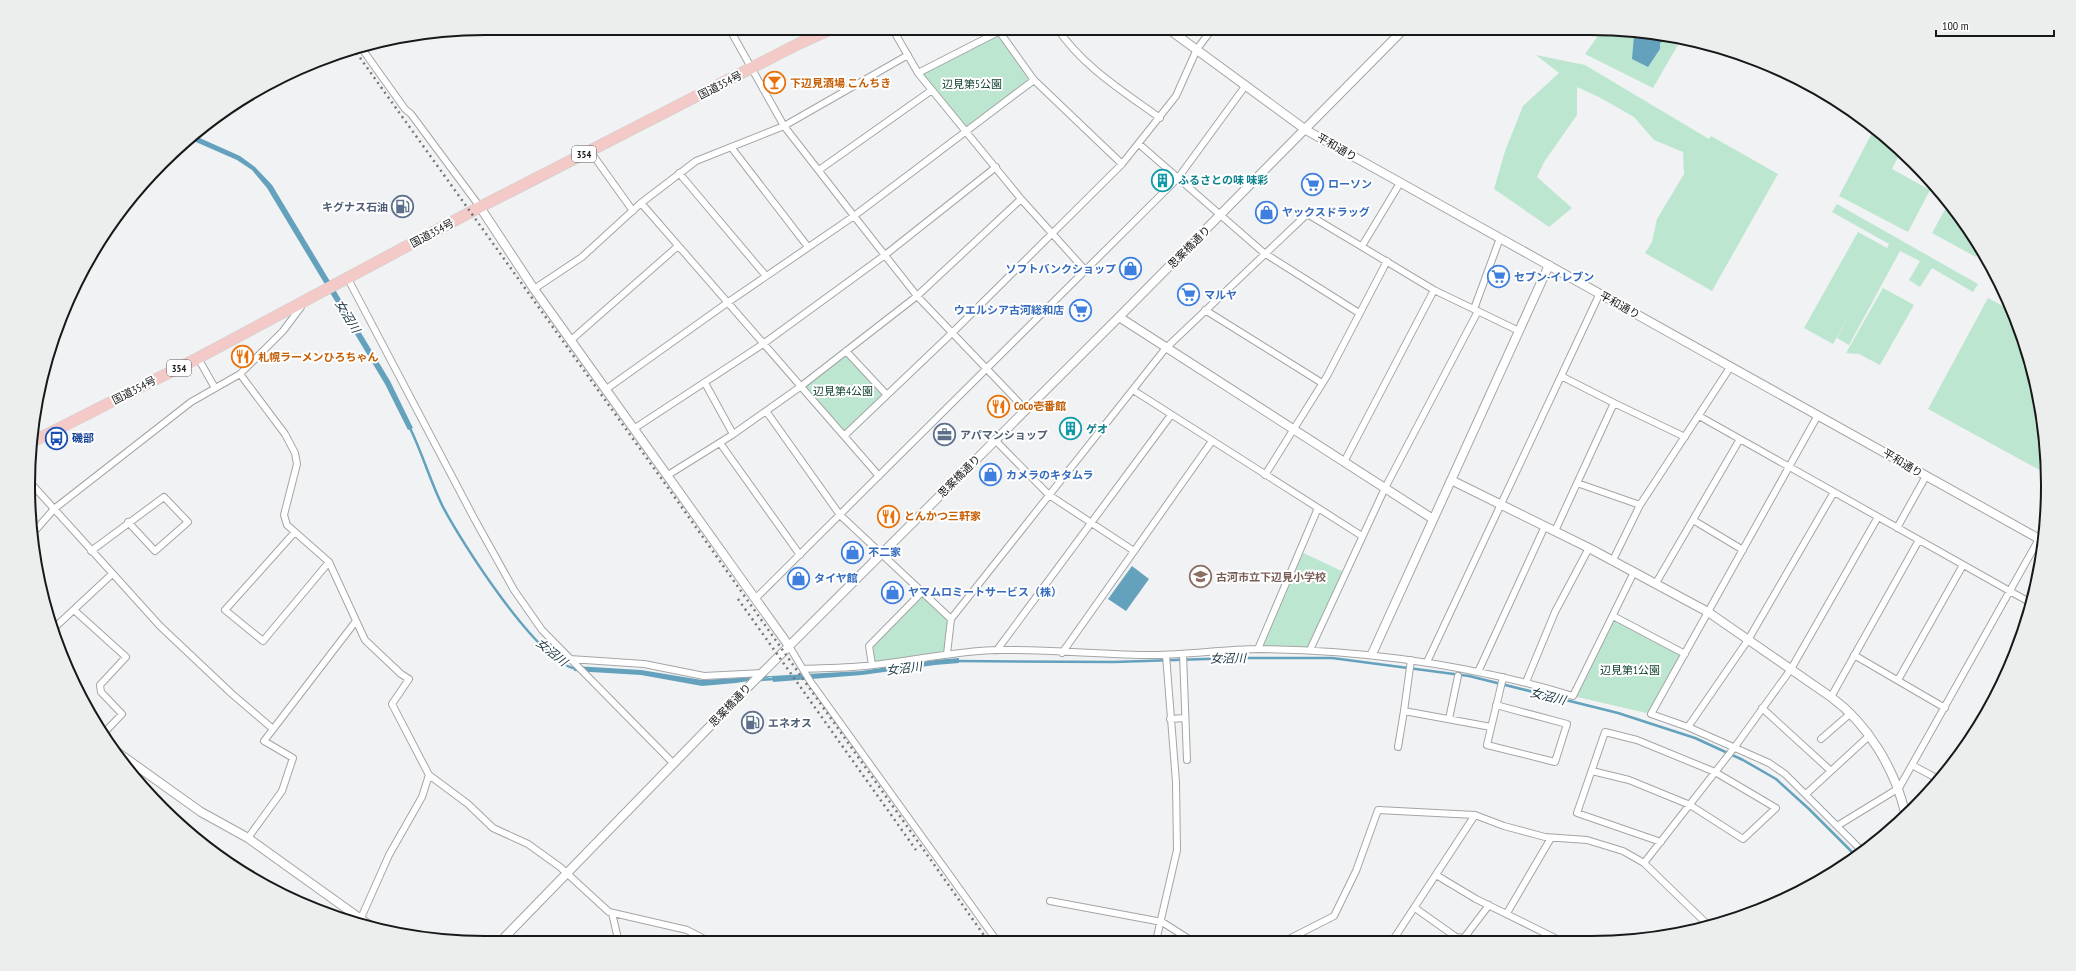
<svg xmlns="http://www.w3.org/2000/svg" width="2076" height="971" font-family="'PT Sans Narrow','Noto Sans JP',sans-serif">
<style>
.green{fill:#bce6d0}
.water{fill:#64a1bd}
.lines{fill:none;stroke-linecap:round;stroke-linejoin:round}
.stream{stroke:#64a1bd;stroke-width:2.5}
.minor-casing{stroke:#a4a5a7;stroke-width:8}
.tertiary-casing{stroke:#a4a5a7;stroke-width:10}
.trunk-casing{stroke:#ccc;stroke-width:12}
.minor{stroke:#fff;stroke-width:6}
.tertiary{stroke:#fff;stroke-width:8}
.trunk{stroke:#f3cac7;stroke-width:11}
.rail{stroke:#747576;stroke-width:2.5;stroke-dasharray:2 4;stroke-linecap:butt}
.labels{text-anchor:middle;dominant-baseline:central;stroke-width:4;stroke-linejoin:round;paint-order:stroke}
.shield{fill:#fff;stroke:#5d5d5e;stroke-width:1}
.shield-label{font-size:10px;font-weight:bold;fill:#171819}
.food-label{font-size:11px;font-weight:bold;fill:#c56008;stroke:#fff;text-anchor:start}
.park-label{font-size:11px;fill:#12432f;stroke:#fff}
.street-label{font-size:11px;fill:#171819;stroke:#fff}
.culture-label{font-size:11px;font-weight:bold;fill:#0d838f;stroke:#fff;text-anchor:start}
.shop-label{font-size:11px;font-weight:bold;fill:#366cbe;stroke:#fff;text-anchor:start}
.service-label{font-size:11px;font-weight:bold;fill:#4e5e75;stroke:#fff;text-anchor:start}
.transit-label{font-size:11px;font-weight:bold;fill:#164399;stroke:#fff;text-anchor:start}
.education-label{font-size:11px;font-weight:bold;fill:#785e54;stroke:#fff;text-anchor:start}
.water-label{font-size:12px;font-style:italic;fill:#13313e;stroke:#fff}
.rim{fill:none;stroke:#171819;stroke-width:2}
</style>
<rect width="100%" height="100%" fill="#f1f2f4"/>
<path class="green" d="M1603 29 1680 37 1682 38 1653 88 1585 54Z
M999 31 1034 80 966 131 918 73Z
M1536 55 1585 65 1709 139 1711 136 1778 174 1712 291 1645 253 1652 242 1657 219 1684 174 1683 152 1654 140 1634 117 1599 97 1577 87V115L1544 162 1537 177 1572 208 1549 227 1494 189 1505 151 1523 106 1559 73Z
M1874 129 1901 151 1892 169 1930 190 1908 232 1839 196Z
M1837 204 1978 284 1973 292 1932 268 1920 287 1909 280 1920 261 1900 251 1849 345 1837 338 1850 314 1833 344 1804 328 1858 232 1887 248 1889 244 1832 212Z
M1948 204 1971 231 1981 250 1976 257 1932 233Z
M1883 288 1914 305 1880 365 1859 354 1846 353Z
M1988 298 2014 312 2039 396 2047 474 1928 409Z
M846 351 887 395 844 436 800 387Z
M1299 551 1346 573 1310 650 1258 649Z
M922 592 951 619 947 654 872 665 869 646Z
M1613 616 1685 654 1651 714 1573 696Z"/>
<path class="water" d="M1640 33 1668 36 1669 38 1660 43V49L1648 67 1632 59 1634 36Z
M193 135 240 156 255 167 272 185 390 381 413 428 408 430 385 384 267 188 252 170 237 160 189 139Z
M1132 566 1149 579 1126 611 1108 599Z
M959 658V663L935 665 862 675 773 682 772 677 736 683 702 686 641 675 574 671 575 666 641 670 702 680 861 671 935 660Z"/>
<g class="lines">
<path class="stream" d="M409 426C422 452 430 481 443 507 462 543 537 661 576 669
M957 661 1114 662 1236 658H1332L1469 676 1618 713 1695 738 1743 760 1776 779 1809 809 1856 856
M758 680 775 679"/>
<defs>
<path id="minor" d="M729 28 784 126 854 216 917 296 1026 410
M892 28 918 73 1021 199 1085 270
M1057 28C1082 66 1124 92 1160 118
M999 31 1034 80 1122 164
M360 46 405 109 411 114 480 207
M918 73 1006 28
M1139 144 1264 253 1359 313
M731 147 808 247
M590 151 633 211
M819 170 932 90
M679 173 766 276
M641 203 879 476
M1362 246 1400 183
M347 277 475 520 514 590 542 630 674 764
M534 289 582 257 641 203 696 161 784 126 908 55
M1474 309 1500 238
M1205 310 1322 383
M570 341 678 246
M846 351 887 395
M198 358 215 388
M240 374 285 434 295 453 297 464 284 515 287 525 329 562 365 640 401 674 409 679 392 704 429 775 468 804 493 828 528 844 560 867 609 912 687 930 710 942
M705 383 733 434
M605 390 727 303 854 216 1034 80
M1133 390 1362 536
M1614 403 1685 437
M766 411 840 515 951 619
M1818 415 1651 714 1688 727 1769 763 1785 774 1863 852
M1699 416 2031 603
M635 428 763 344 885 255 996 167
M844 436 952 333 1122 164 1176 96 1197 49 1213 28
M995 440 1049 495 1134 551
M720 443 800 555
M1344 462 1434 290
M668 475 732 435 800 387 917 296 1021 199
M1265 475 1327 376 1387 261
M28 480 160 626 232 694 273 729
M1577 483 1640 505
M1693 520 1743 550
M1897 528 1926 476
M1555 531 1614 403 1561 376
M33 533 54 509 191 402 240 374 283 331 301 307 302 304
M294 533 225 610 263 641 329 562
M91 551 164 497 188 522 155 551 128 522
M1613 560 1640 505 1731 366
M1656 583 1740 439
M755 599 1178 178 1246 85
M74 610 126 657 100 685 101 692 122 714 103 734
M1613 616 1685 654
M52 630 112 574
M789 646 810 681 997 941
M1258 649 1318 508
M997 650 1171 415
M1310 650 1385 488 1478 311
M1062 653 1212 441
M947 654 951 619 1165 349 1305 216 1309 215 1434 290 1519 331
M1183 654 1187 760
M1854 655 1945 708
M570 659 644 664 704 676 763 673
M1427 662 1600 293
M872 665 869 646 922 592
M804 669C827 668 851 668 874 665 915 660 956 651 998 650 1049 649 1102 655 1153 655 1189 655 1224 649 1259 649 1366 650 1471 665 1573 696L1634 572
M1478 672 1545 526
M1898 680 1963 565
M1526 682 1555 612 1589 548
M1831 697 1919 540
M1496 705 1567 724 1555 762 1487 745C1492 723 1498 700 1503 677
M1762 708 1831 771
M1404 711 1411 660
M1170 719 1185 718
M1449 719 1458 676
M1688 727 1748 640 1834 492
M1821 739 1851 713
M1398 747 1404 711 1491 727
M1912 765 1938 779
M1592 771 1629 780 1690 805 1743 839 1776 808 1715 772 1637 740 1605 732 1577 813 1661 842
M1806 794 1869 736
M1837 826 1899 788 2039 539
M248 838 282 791 293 758 264 741 356 621
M1644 863 1734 748 1791 669 1878 517
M1436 875 1476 899 1557 939
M1050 901 1162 922 1192 941
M1415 908 1456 937 1464 938 1489 905
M612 913 619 943
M1507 913 1551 838
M361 918 389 855 422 797 429 775
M1287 940 1334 916 1356 871 1378 810 1475 815 1504 826 1545 837 1587 840 1623 851 1644 863 1707 924
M1393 940 1475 815
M1156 941 1177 850 1176 782 1166 655"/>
<path id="tertiary" d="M1167 28 1306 130 2043 541
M480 207 534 289 789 646
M1119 317 1433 519
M1451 480 1589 548 1708 612 1831 697C1868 724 1894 768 1905 812
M1372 654 1549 265
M117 752 201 812 248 838 372 927
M499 943 750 685 1119 317 1405 28"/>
<path id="trunk" d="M32 442 198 358 480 207 796 45 833 28"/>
</defs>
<use href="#minor" class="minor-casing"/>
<use href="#tertiary" class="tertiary-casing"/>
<use href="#trunk" class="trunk-casing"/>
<use href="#minor" class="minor"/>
<use href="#tertiary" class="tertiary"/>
<use href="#trunk" class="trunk"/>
<path class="rail" d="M353 48 676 499 988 941
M738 599 916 850"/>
</g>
<defs>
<symbol id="bar-ring" viewBox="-11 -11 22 22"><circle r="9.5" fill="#fff" stroke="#e8710a" stroke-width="1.5"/><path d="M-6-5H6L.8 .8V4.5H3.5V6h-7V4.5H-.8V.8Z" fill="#e8710a"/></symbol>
<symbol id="building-ring" viewBox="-11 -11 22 22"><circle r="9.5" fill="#fff" stroke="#0f9aa8" stroke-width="1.5"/><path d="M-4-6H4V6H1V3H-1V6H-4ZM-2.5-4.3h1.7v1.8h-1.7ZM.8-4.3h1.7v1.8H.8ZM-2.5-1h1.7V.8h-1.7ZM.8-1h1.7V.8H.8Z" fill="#0f9aa8"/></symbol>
<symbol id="supermarket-ring" viewBox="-11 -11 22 22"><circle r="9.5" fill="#fff" stroke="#3f7fe0" stroke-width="1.5"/><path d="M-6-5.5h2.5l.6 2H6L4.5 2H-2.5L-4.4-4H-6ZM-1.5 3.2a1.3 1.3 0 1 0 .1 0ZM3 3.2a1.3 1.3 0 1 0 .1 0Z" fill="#3f7fe0"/></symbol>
<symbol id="fuel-ring" viewBox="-11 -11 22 22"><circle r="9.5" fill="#fff" stroke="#5c6f8a" stroke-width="1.5"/><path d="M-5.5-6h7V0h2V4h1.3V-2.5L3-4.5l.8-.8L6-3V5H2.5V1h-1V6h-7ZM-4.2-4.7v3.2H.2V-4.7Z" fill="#5c6f8a"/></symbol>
<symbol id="shop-ring" viewBox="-11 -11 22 22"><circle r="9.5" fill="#fff" stroke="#3f7fe0" stroke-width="1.5"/><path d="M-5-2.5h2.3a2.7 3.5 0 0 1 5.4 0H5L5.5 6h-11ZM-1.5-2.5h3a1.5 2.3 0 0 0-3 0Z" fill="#3f7fe0"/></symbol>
<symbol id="restaurant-ring" viewBox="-11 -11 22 22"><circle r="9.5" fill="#fff" stroke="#e8710a" stroke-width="1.5"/><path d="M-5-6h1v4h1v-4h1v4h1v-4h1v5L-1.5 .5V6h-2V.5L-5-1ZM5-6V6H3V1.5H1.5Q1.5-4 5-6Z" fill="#e8710a"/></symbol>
<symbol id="office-ring" viewBox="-11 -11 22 22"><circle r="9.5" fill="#fff" stroke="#5c6f8a" stroke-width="1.5"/><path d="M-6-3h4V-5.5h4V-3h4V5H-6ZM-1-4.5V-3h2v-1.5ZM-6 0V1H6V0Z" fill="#5c6f8a"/></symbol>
<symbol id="bus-ring" viewBox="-11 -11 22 22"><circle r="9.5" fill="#fff" stroke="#1a4fb4" stroke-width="1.5"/><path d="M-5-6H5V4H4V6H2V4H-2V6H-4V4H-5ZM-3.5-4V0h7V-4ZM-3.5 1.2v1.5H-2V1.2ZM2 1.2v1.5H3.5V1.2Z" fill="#1a4fb4"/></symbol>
<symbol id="school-ring" viewBox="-11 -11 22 22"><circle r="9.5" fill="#fff" stroke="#8d6e63" stroke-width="1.5"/><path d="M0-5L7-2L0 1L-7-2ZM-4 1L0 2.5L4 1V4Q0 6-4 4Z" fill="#8d6e63"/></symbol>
</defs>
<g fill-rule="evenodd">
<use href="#bar-ring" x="762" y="70" width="25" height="25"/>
<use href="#building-ring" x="1150" y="168" width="25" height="25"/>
<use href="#supermarket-ring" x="1300" y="172" width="25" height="25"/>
<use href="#fuel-ring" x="390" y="194" width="25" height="25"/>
<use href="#shop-ring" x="1254" y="200" width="25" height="25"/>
<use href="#shop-ring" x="1118" y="256" width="25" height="25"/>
<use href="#supermarket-ring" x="1486" y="264" width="25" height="25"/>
<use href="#supermarket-ring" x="1176" y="282" width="25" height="25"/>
<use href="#supermarket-ring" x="1068" y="298" width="25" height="25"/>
<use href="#restaurant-ring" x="230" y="344" width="25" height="25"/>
<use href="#restaurant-ring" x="986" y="394" width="25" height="25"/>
<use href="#building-ring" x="1058" y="416" width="25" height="25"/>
<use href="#office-ring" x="932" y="422" width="25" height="25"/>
<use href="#bus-ring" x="44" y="426" width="25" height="25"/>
<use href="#shop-ring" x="978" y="462" width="25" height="25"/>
<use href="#restaurant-ring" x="876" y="504" width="25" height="25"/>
<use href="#shop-ring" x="840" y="540" width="25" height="25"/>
<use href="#school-ring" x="1188" y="564" width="25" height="25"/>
<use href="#shop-ring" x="786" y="566" width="25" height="25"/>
<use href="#shop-ring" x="880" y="580" width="25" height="25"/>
<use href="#fuel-ring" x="740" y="710" width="25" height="25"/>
</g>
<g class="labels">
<g class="shield">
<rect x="572" y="146" width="24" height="16" rx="3"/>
<rect x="167" y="360" width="24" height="16" rx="3"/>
</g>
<g class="shield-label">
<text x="584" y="154">354</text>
<text x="179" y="368">354</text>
</g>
<g class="food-label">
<text x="790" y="83">下辺見酒場 こんちき</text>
<text x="258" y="357">札幌ラーメンひろちゃん</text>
<text x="1014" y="406">CoCo壱番館</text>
<text x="904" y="516">とんかつ三軒家</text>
</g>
<g class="park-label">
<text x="972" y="84">辺見第5公園</text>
<text x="843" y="391">辺見第4公園</text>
<text x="1630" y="670">辺見第1公園</text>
</g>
<g class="street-label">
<text transform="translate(720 85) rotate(-27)">国道354号</text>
<text transform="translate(1337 147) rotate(30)">平和通り</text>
<text transform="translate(432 233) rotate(-28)">国道354号</text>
<text transform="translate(1189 247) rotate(-45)">思案橋通り</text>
<text transform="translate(1620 305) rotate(29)">平和通り</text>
<text transform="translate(134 390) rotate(-27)">国道354号</text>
<text transform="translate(1903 463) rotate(31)">平和通り</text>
<text transform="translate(959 476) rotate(-45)">思案橋通り</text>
<text transform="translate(730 705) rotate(-46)">思案橋通り</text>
</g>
<g class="culture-label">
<text x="1178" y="180">ふるさとの味 味彩</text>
<text x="1086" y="429">ゲオ</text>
</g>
<g class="shop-label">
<text x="1328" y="184">ローソン</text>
<text x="1282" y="212">ヤックスドラッグ</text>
<text x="1116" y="269" text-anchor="end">ソフトバンクショップ</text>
<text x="1514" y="277">セブン-イレブン</text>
<text x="1204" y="295">マルヤ</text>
<text x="1064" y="310" text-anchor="end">ウエルシア古河総和店</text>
<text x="1006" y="475">カメラのキタムラ</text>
<text x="868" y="552">不二家</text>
<text x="814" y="578">タイヤ館</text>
<text x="908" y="592">ヤマムロミートサービス（株）</text>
</g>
<g class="service-label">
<text x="388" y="207" text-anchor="end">キグナス石油</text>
<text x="960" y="435">アパマンショップ</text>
<text x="768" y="723">エネオス</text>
</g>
<g class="transit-label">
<text x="72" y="438">磯部</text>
</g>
<g class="education-label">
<text x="1216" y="577">古河市立下辺見小学校</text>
</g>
<g class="water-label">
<text transform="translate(348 316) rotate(59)">女沼川</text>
<text transform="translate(552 652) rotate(39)">女沼川</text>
<text transform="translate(1228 658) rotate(-1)">女沼川</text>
<text transform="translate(904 668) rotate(-7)">女沼川</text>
<text transform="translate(1548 696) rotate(14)">女沼川</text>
</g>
</g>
<path d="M0 0H2076V971H0ZM485 35H1591A450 450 0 0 1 2041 485V486A450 450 0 0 1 1591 936H485A450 450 0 0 1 35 486V485A450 450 0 0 1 485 35Z" fill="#eceded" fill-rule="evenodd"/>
<path class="rim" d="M485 35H1591A450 450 0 0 1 2041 485V486A450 450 0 0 1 1591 936H485A450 450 0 0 1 35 486V485A450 450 0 0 1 485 35Z"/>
<path d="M1936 30v6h118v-6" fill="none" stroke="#171819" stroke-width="2"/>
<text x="1942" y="30" font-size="12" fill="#171819" stroke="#ffffff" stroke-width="3" paint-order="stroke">100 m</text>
</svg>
